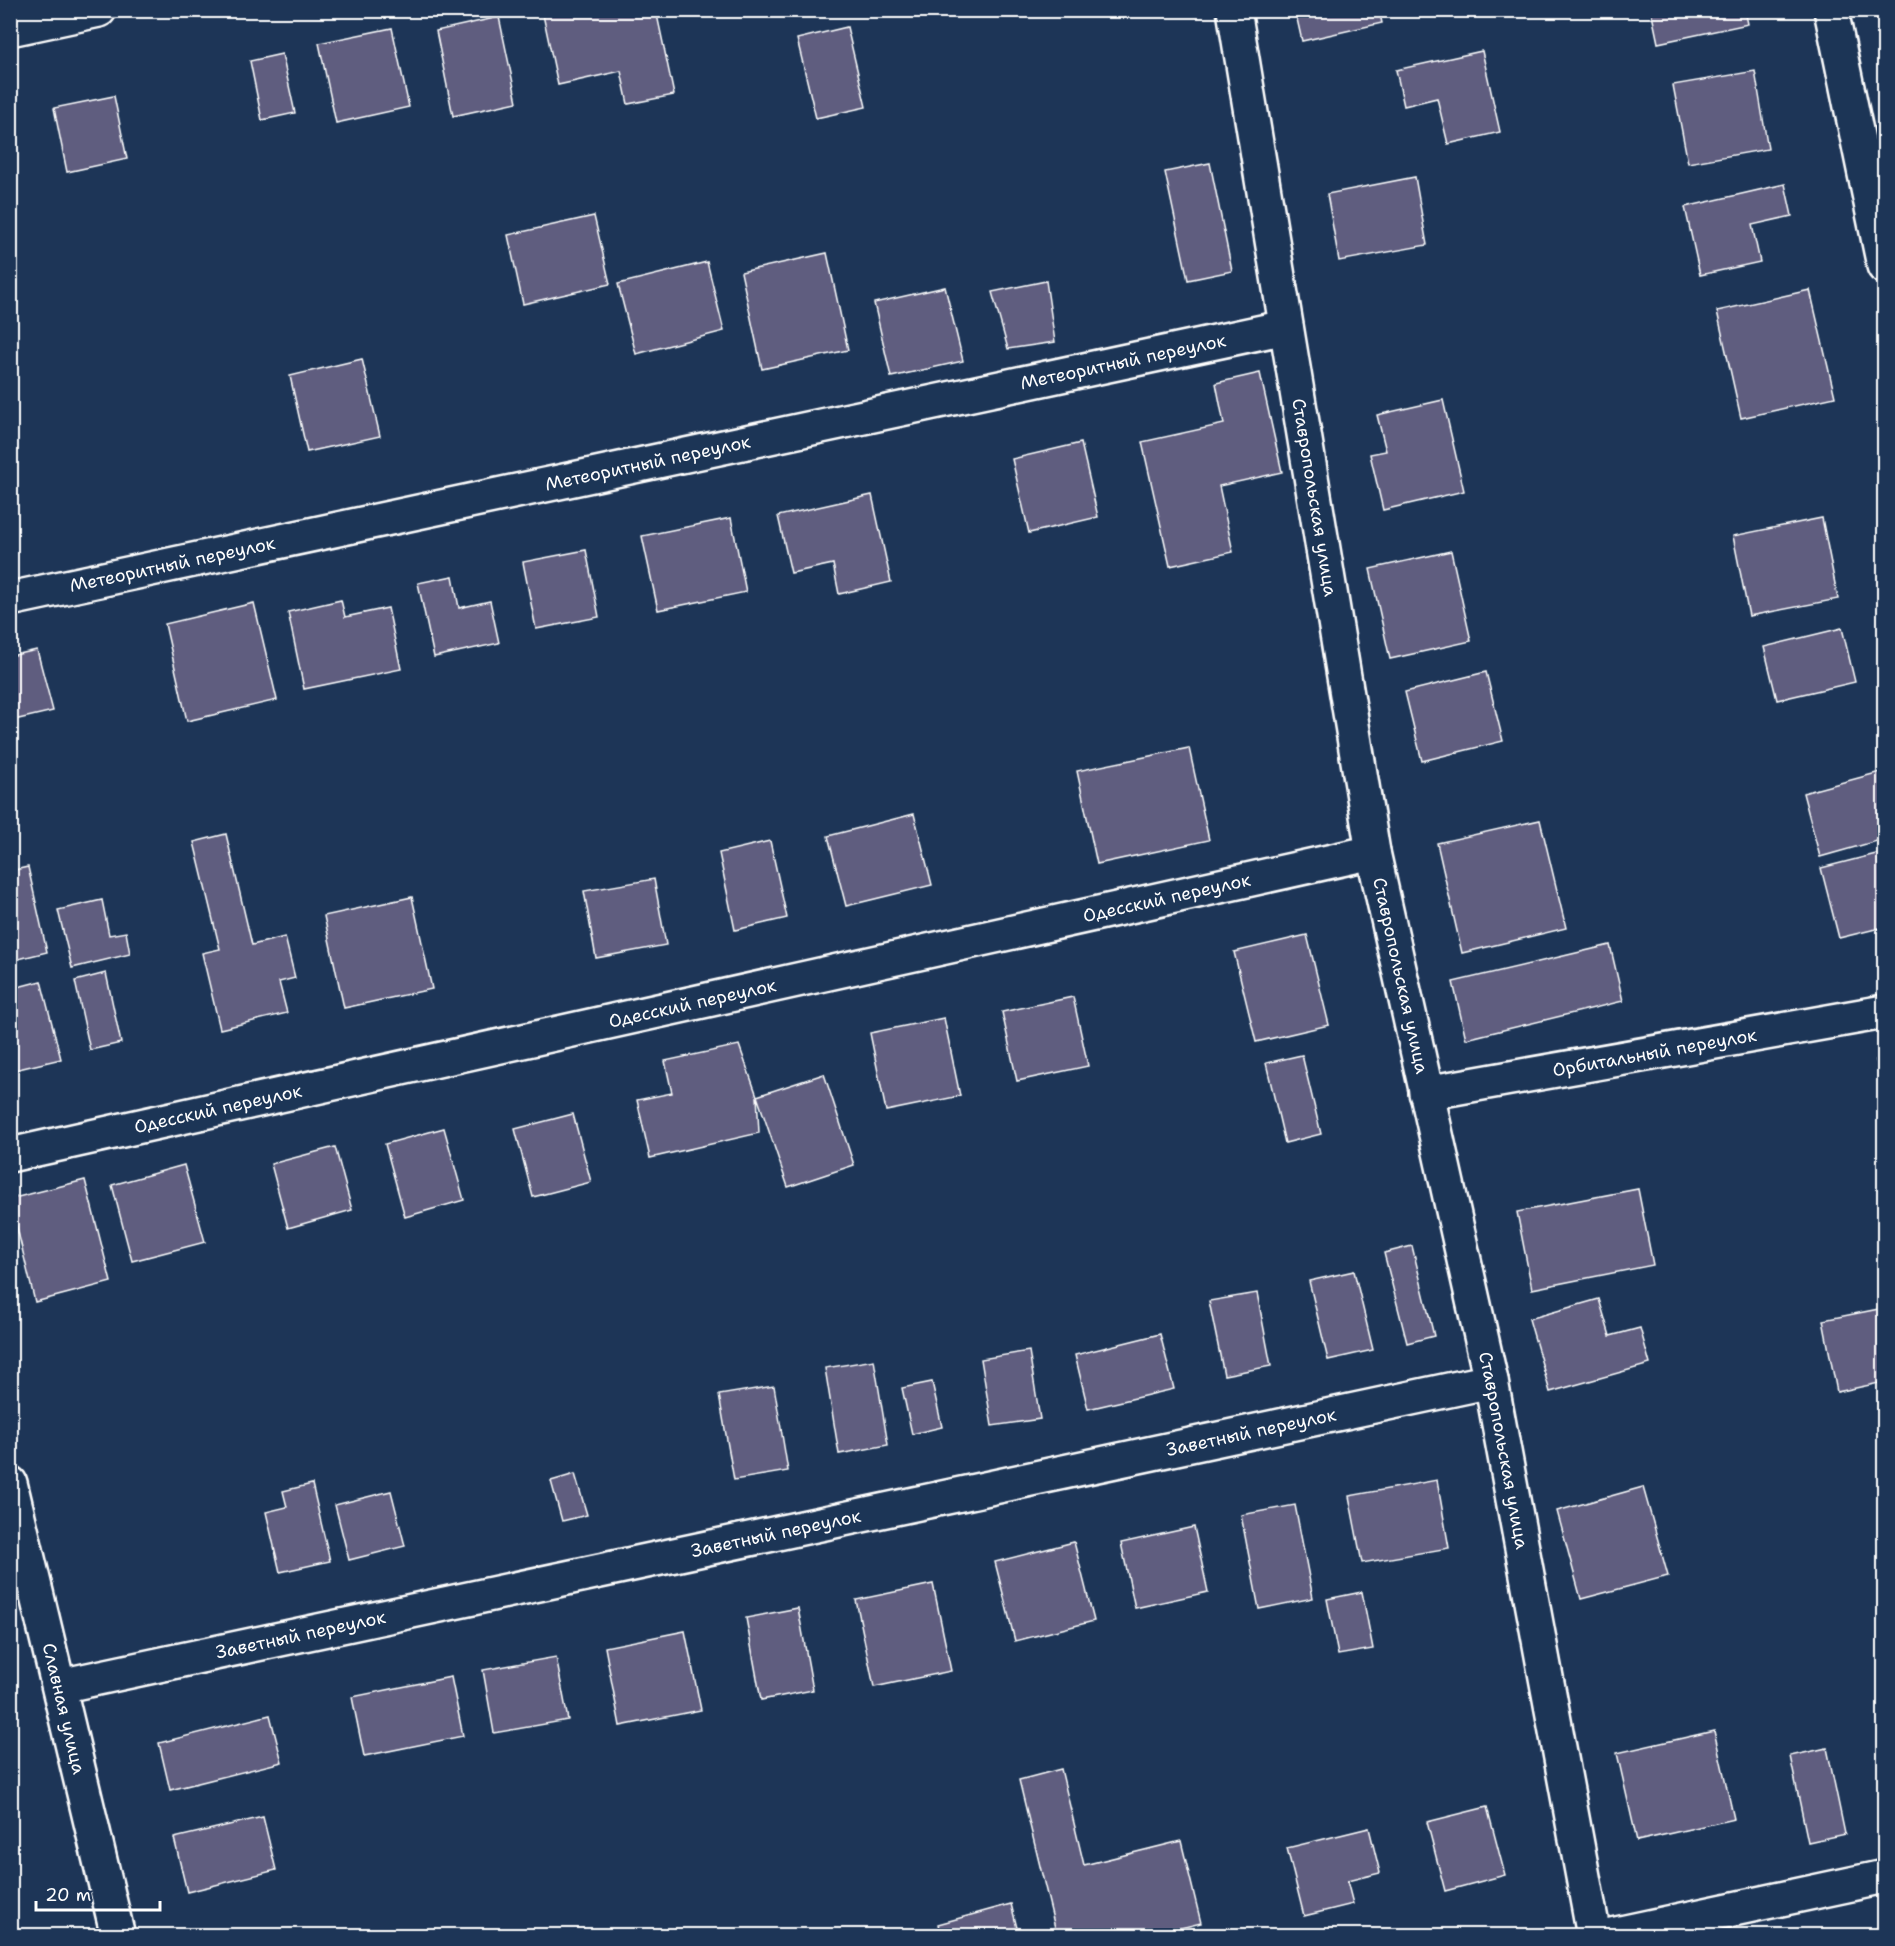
<svg xmlns="http://www.w3.org/2000/svg" width="1895" height="1946" viewBox="0 0 1895 1946" font-family="'Shantell Sans',sans-serif">
  <style>
    .building { fill: #5e5d7f; stroke: #fff; stroke-width: 1.5 }
    .lines { fill: none; stroke-linecap: round; stroke-linejoin: round }
    .minor-casing { stroke: #fff; stroke-width: 38 }
    .minor { stroke: #1d3557; stroke-width: 33 }
    .labels { text-anchor: middle; dominant-baseline: central; stroke-width: 5; stroke-linejoin: round; paint-order: stroke }
    .street-label { font-size: 18px; fill: #fff; stroke: #1d3557 }
  </style>
  <rect width="100%" height="100%" fill="#1d3557"/>
  <filter id="ink" filterUnits="userSpaceOnUse"><feTurbulence type="fractalNoise" baseFrequency=".0167" numOctaves="2"/><feDisplacementMap in="SourceGraphic" scale="12" xChannelSelector="R" yChannelSelector="G"/><feConvolveMatrix kernelMatrix="1 2 1 2 8 2 1 2 1" color-interpolation-filters="sRGB"/></filter>
  <g filter="url(#ink)">
    <path class="building" d="M542,10h114l18,85 -46,9 -7,-33 -63,14z
      M1295,10h84l3,13 -80,18z
      M1651,10h94l3,14 -90,19z
      M499,17l18,85 -64,14 -17,-85z
      M847,27l19,80 -50,11 -19,-79z
      M392,28l17,79 -73,16 -17,-80z
      M1482,51l18,81 -52,12 -11,-46 -33,8 -8,-36z
      M282,54l13,59 -33,7 -12,-59z
      M1755,71l13,78 -80,14 -15,-78z
      M114,96l13,63 -60,13 -13,-64z
      M1210,163l22,108 -44,9 -23,-108z
      M1415,177l12,68 -88,16 -12,-67z
      M1785,184l7,32 -40,9 8,37 -60,13 -15,-68z
      M594,216l16,68 -87,20 -15,-69z
      M827,253l21,97 -86,19 -21,-97z
      M707,262l17,69 -88,23 -18,-70z
      M1046,281l9,61 -47,7 -16,-57z
      M945,287l18,74 -72,16 -17,-74z
      M1810,290l25,107 -94,21 -24,-107z
      M362,359l18,77 -73,16 -17,-76z
      M1260,373l22,99 -63,14 14,66 -63,14 -28,-124 82,-18 -8,-41z
      M1443,400l21,91 -81,19 -13,-56 16,-3 -9,-36z
      M1081,443l17,74 -69,16 -17,-74z
      M872,495l19,87 -52,12 -6,-30 -42,9 -13,-57z
      M731,518l15,74 -88,18 -16,-74z
      M1822,518l16,81 -89,17 -16,-80z
      M586,550l13,67 -63,12 -13,-67z
      M1451,551l20,90 -81,18 -20,-90z
      M453,576l6,32 31,-7 9,42 -65,14 -16,-74z
      M341,600l4,17 43,-9 13,61 -97,20 -16,-77z
      M254,603l23,97 -90,21 -22,-97z
      M1842,628l13,54 -78,18 -13,-53z
      M37,650l16,61 -43,10v-65z
      M1486,672l17,69 -81,20 -17,-69z
      M1189,748l20,92 -112,24 -20,-93z
      M1884,771v68l-64,18 -17,-64z
      M914,814l18,71 -86,21 -18,-70z
      M1540,820l26,108 -104,25 -25,-110z
      M226,834l26,111 33,-8 10,41 -16,4 8,31 -67,16 -18,-76 18,-4 -26,-107z
      M770,841l17,77 -52,12 -16,-77z
      M1884,852v75l-45,11 -18,-70z
      M28,867l19,85 -37,9v-90z
      M654,879l12,66 -70,13 -12,-67z
      M412,897l20,92 -88,19 -20,-92z
      M102,900l7,35 17,-3 4,22 -58,14 -14,-58z
      M1307,935l22,90 -73,17 -22,-90z
      M1610,945l13,56 -157,38 -13,-57z
      M106,973l15,70 -31,7 -15,-69z
      M41,981l20,78 -51,12v-82z
      M1073,997l15,69 -71,15 -15,-69z
      M944,1018l16,78 -74,15 -16,-78z
      M739,1045l18,51 2,37 -109,25 -13,-58 35,-7 -7,-32z
      M1302,1055l19,79 -36,9 -19,-80z
      M1884,1058v39l-8,-37z
      M824,1074l30,91 -66,22 -31,-91z
      M573,1114l18,68 -58,15 -18,-68z
      M444,1128l20,72 -59,17 -20,-73z
      M335,1147l17,63 -64,18 -17,-64z
      M184,1165l21,77 -73,19 -20,-76z
      M85,1180l26,102 -76,20 -25,-103z
      M1638,1189l15,76 -121,24 -15,-77z
      M1412,1246l22,90 -27,7 -23,-90z
      M1354,1271l19,79 -45,10 -19,-79z
      M1257,1293l14,73 -47,9 -15,-74z
      M1599,1299l11,37 30,-8 10,36 -100,28 -21,-73z
      M1884,1308v74l-47,10 -14,-72z
      M1160,1334l14,55 -86,20 -13,-54z
      M1029,1351l11,68 -48,7 -11,-67z
      M874,1360l14,85 -49,9 -14,-86z
      M932,1382l10,45 -30,7 -10,-46z
      M774,1386l14,85 -54,9 -15,-85z
      M575,1474l12,41 -25,6 -11,-40z
      M1437,1480l12,68 -87,15 -13,-67z
      M312,1484l18,77 -50,11 -14,-60 21,-5 -4,-16z
      M1643,1487l25,89 -87,23 -24,-88z
      M391,1491l14,55 -56,14 -14,-55z
      M1295,1505l18,93 -54,11 -18,-94z
      M1194,1527l14,65 -73,16 -14,-65z
      M1074,1542l20,79 -79,20 -20,-79z
      M933,1584l18,87 -77,16 -18,-87z
      M1362,1592l11,57 -35,6 -11,-56z
      M798,1608l15,82 -52,10 -15,-82z
      M685,1631l16,79 -81,16 -15,-79z
      M556,1657l12,63 -74,13 -11,-63z
      M451,1677l12,59 -99,20 -12,-59z
      M270,1715l12,47 -112,28 -11,-47z
      M1714,1731l20,88 -97,22 -20,-88z
      M1827,1748l18,86 -37,8 -18,-86z
      M1061,1769l23,96 97,-24 20,82 -52,13h-92l-38,-156z
      M1487,1807l18,68 -60,16 -18,-69z
      M263,1817l13,53 -89,22 -13,-54z
      M1369,1828l11,45 -33,8 6,23 -49,12 -17,-68z
      M10,1900l9,36h-9z
      M1011,1904l8,32h-78l-3,-12z"/>
    <g class="lines">
      <defs>
        <g id="minor">
          <path id="s1" d="M1234,10l139,842 118,529 103,555"/>
          <path d="M1831,10l53,256"/>
          <path d="M10,29l89,-19"/>
          <path id="s2" d="M10,599l1276,-272"/>
          <path id="s3" d="M1426,1093l458,-81"/>
          <path id="s4" d="M10,1155l1363,-303"/>
          <path id="s5" d="M10,1483l108,453"/>
          <path id="s6" d="M60,1686l1431,-305"/>
          <path d="M1607,1936l277,-59"/>
        </g>
      </defs>
      <use href="#minor" class="minor-casing"/>
      <use href="#minor" class="minor"/>
    </g>
  </g>
  <g class="labels">
    <g class="street-label">
      <text stroke="none"><textPath href="#s2" startOffset="1138">Метеоритный переулок</textPath></text>
      <text stroke="none"><textPath href="#s2" startOffset="652">Метеоритный переулок</textPath></text>
      <text stroke="none"><textPath href="#s1" startOffset="494">Ставропольская улица</textPath></text>
      <text stroke="none"><textPath href="#s2" startOffset="166">Метеоритный переулок</textPath></text>
      <text stroke="none"><textPath href="#s4" startOffset="1185">Одесский переулок</textPath></text>
      <text stroke="none"><textPath href="#s1" startOffset="980">Ставропольская улица</textPath></text>
      <text stroke="none"><textPath href="#s4" startOffset="699">Одесский переулок</textPath></text>
      <text stroke="none"><textPath href="#s3" startOffset="232">Орбитальный переулок</textPath></text>
      <text stroke="none"><textPath href="#s4" startOffset="213">Одесский переулок</textPath></text>
      <text stroke="none"><textPath href="#s6" startOffset="1218">Заветный переулок</textPath></text>
      <text stroke="none"><textPath href="#s1" startOffset="1466">Ставропольская улица</textPath></text>
      <text stroke="none"><textPath href="#s6" startOffset="732">Заветный переулок</textPath></text>
      <text stroke="none"><textPath href="#s6" startOffset="246">Заветный переулок</textPath></text>
      <text stroke="none"><textPath href="#s5" startOffset="232">Славная улица</textPath></text>
    </g>
  </g>
  <rect width="1895" height="1946" fill="none" stroke="#1d3557" stroke-width="36"/>
  <rect x="18" y="18" width="1859" height="1910" fill="none" stroke="#fff" stroke-width="2" filter="url(#ink)"/>
  <path d="M36 1901v9h124v-9" fill="none" stroke="#ffffff" stroke-width="3"/>
  <text x="45" y="1901" font-size="18" fill="#ffffff" stroke="#1d3557" stroke-width="4.5" paint-order="stroke">20 m</text>
</svg>
